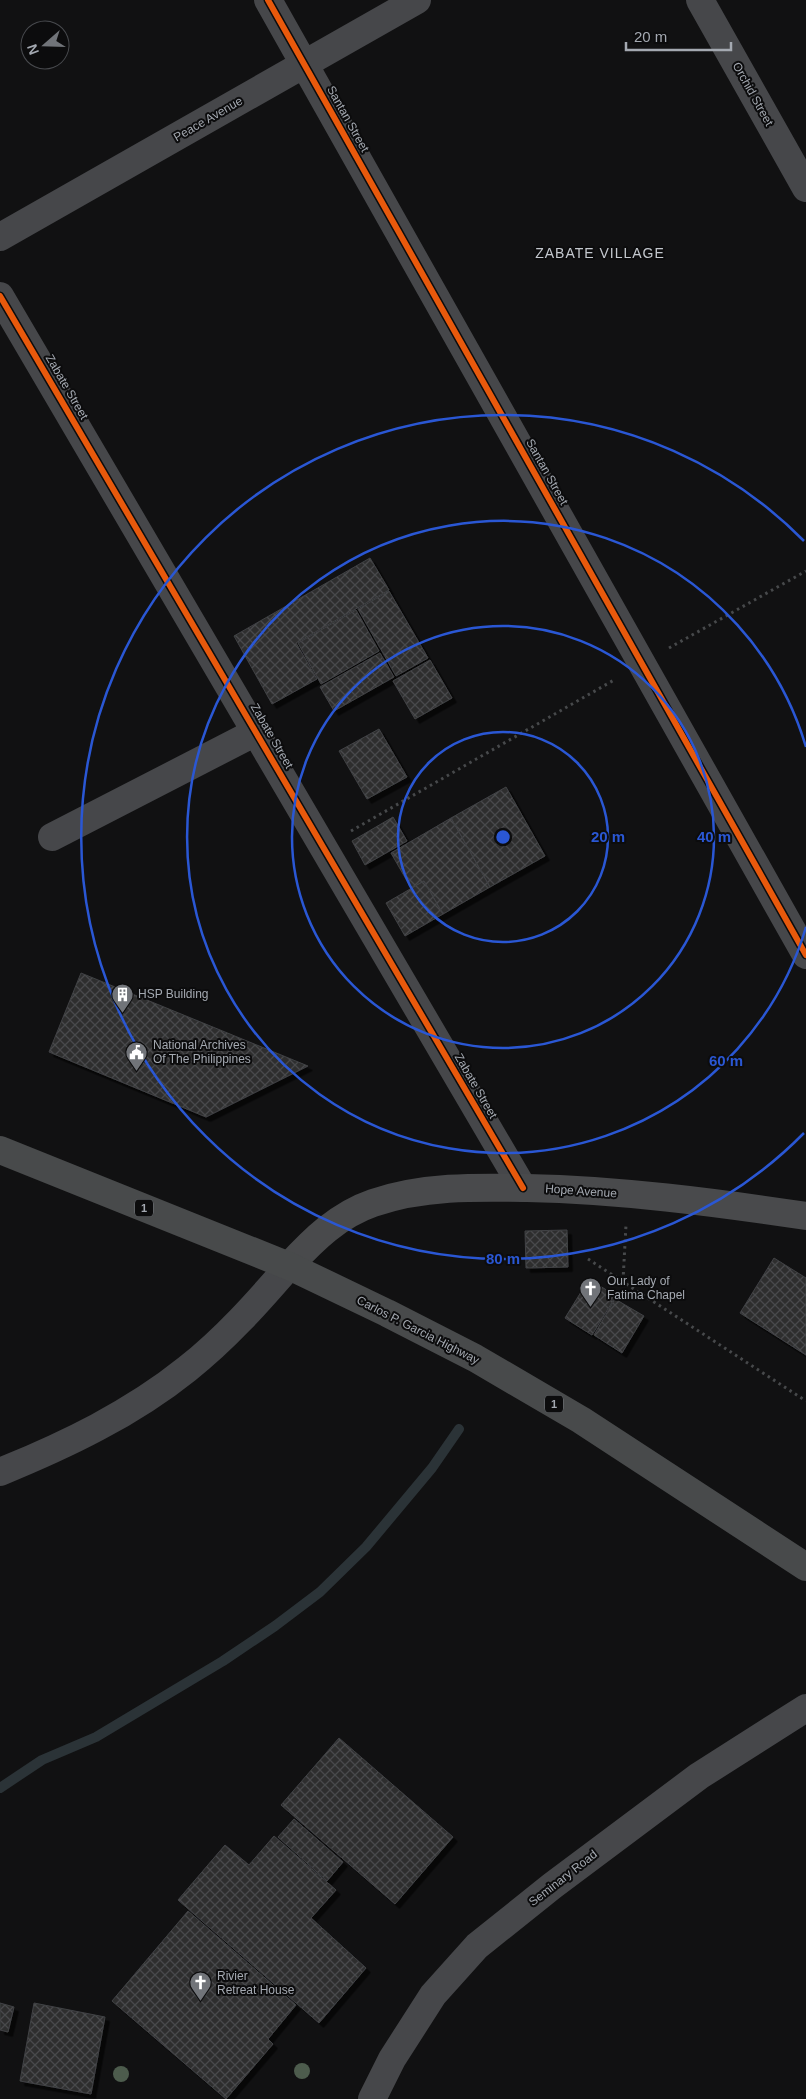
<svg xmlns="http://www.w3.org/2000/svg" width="806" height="2099" viewBox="0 0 806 2099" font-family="Arial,sans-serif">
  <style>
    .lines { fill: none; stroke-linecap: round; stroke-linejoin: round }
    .stream { stroke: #2b3337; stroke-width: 10 }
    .building { fill: url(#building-cross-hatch); stroke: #414245; filter: url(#shadow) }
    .path { stroke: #47494b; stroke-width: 3; stroke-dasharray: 2.5 4; stroke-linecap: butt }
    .minor { stroke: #46474a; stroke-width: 28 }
    .major { stroke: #494a4c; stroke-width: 28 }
    .highway { stroke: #484a4b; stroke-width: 28 }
    .cycleway-casing { stroke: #0c0c0d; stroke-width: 9 }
    .cycleway { stroke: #e8590c; stroke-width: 6 }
    .tree { fill: #4d5c4d }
    .ring { fill: none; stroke: #2a57d4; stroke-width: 2.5 }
    .labels { text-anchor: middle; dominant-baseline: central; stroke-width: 4; stroke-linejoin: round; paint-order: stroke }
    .shield { fill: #0c0c0d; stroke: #767a80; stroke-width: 1 }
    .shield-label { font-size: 11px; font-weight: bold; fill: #a4a9b1 }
    .street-label { font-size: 12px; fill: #a4a9b1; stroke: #0c0c0d }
    .poi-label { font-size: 12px; fill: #a4a9b1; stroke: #0c0c0d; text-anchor: start }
    .neighbourhood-label { font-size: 14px; letter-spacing: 1px; fill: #c4c8ce; stroke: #0c0c0d }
    .centre { fill: #2a57d4; stroke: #0c0c0d; stroke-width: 2.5 }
    .ring-label { font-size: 15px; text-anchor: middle; font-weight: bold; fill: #2a57d4; stroke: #0c0c0d; stroke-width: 4; stroke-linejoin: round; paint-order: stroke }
  </style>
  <defs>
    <pattern id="building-cross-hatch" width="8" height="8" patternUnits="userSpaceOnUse" patternTransform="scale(1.25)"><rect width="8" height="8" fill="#2d2e2f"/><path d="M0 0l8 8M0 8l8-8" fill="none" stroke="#48494b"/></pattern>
    <filter id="shadow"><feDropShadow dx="4.5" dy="4.5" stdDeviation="0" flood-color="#0009"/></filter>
  </defs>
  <rect width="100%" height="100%" fill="#111112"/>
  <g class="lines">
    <path class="stream" d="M0,1788l42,-28 54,-23 127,-76 52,-35 45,-34 46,-45 66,-79 27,-39"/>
  </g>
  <path class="building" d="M370,558l19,32 -93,53 21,36 -45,25 -38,-68z
    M389,591l39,67 -32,18 -38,-67z
    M356,610l23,41 -58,33 -23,-41z
    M380,653l14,24 -60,34 -14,-24z
    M430,660l22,38 -37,21 -22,-38z
    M379,729l28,48 -40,22 -28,-48z
    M506,787l39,69 -55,31 -39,-69z
    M393,817l14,24 -42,24 -13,-24z
    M451,818l39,69 -47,27 -19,-33 -13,7 -20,-35z
    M424,881l19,33 -38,22 -19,-33z
    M81,973l227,93 -102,51 -157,-65z
    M567,1230l1,37 -42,1 -1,-37z
    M774,1258l32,20v77l-66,-42z
    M589,1279l27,17 -24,39 -27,-17z
    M615,1299l29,17 -22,37 -28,-18z
    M339,1738l114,99 -58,67 -114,-99z
    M294,1819l49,43 -16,19 -49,-44z
    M274,1836l62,54 -25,28 55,50 -47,55 -141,-123 47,-55 24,20z
    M188,1911l108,94 -28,34 5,5 -47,55 -114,-98z
    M0,2003l14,4 -6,25 -8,-2z
    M34,2003l71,14 -14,77 -71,-13z"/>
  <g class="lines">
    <path class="path" d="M669,648l137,-77
      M351,831l263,-151
      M588,1259l218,142
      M623,1281l3,-56"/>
    <path class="minor" d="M268,0l538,955
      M700,0l106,188
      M0,237l417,-237
      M0,296l523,892
      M52,837l204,-105
      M0,1472c66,-27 131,-58 187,-103 38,-30 70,-66 102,-103
      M372,2099l20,-40 41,-64 44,-49 75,-60 147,-110 107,-68"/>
    <path class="major" d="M289,1266c24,-26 49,-51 84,-63 49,-17 102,-16 154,-15 93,2 186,14 279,28"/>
    <path class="highway" d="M0,1150l289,116 98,47 88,45 106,62 225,147"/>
    <defs>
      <path id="cycleway" d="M268,0l538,955
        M0,296l523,892"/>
    </defs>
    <use href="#cycleway" class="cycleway-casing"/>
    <use href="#cycleway" class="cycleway"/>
  </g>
  <g class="tree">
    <circle cx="302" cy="2071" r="8"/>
    <circle cx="121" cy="2074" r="8"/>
  </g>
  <g class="ring">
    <circle cx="503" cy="837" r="105"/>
    <circle cx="503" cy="837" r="211"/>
    <path d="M806 927A316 316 0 1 1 806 747"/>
    <path d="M804 1133A422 422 0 1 1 804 541"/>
  </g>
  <defs>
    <symbol id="building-pin" viewBox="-11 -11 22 30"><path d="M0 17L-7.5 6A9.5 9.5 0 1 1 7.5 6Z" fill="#717479" stroke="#0c0c0d"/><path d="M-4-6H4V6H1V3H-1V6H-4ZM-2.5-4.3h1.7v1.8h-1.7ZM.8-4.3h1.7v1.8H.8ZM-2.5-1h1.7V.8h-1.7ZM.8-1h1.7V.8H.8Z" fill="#fff"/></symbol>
    <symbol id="civic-pin" viewBox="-11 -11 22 30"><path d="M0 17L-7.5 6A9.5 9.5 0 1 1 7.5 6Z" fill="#717479" stroke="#0c0c0d"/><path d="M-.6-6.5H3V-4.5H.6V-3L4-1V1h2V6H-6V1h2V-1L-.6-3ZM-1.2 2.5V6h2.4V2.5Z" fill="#fff"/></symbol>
    <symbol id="church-pin" viewBox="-11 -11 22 30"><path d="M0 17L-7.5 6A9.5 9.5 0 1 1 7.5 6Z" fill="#717479" stroke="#0c0c0d"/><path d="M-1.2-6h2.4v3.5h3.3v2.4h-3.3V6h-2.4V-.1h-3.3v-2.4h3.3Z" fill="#fff"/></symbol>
  </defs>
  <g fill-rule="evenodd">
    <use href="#building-pin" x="110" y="982" width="25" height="34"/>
    <use href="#civic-pin" x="124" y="1040" width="25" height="34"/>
    <use href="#church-pin" x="578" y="1276" width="25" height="34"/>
    <use href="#church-pin" x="188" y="1970" width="25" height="34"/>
  </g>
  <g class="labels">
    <g class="shield">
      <rect x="135" y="1199.5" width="18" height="17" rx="4"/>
      <rect x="545" y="1395.5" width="18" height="17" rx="4"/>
    </g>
    <g class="shield-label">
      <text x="144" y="1208">1</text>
      <text x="554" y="1404">1</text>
    </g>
    <g class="street-label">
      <text transform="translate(753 94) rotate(61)">Orchid Street</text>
      <text transform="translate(208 119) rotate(-30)">Peace Avenue</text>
      <text transform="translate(348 119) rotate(61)">Santan Street</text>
      <text transform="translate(67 387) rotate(60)">Zabate Street</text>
      <text transform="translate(547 472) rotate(61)">Santan Street</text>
      <text transform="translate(272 736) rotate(60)">Zabate Street</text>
      <text transform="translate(476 1086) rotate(60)">Zabate Street</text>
      <text transform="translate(581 1191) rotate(4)">Hope Avenue</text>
      <text transform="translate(418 1330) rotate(27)">Carlos P. Garcia Highway</text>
      <text transform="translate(563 1878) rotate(-38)">Seminary Road</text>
    </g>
    <g class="poi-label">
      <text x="138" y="994">HSP Building</text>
      <text x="153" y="1045">National Archives<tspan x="153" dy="14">Of The Philippines</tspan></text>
      <text x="607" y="1281">Our Lady of<tspan x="607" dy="14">Fatima Chapel</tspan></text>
      <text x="217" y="1976">Rivier<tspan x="217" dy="14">Retreat House</tspan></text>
    </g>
    <g class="neighbourhood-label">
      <text x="600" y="253">ZABATE VILLAGE</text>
    </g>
  </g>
  <circle cx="503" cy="837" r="8" class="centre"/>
  <g class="ring-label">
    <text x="608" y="842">20 m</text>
    <text x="714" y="842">40 m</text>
    <text x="726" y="1066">60 m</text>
    <text x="503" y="1264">80 m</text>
  </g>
  <g transform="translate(45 45) rotate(250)"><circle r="24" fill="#0c0c0d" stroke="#494b4f"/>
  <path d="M0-4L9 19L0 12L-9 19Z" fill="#717479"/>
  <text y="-8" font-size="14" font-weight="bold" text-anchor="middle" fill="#a4a9b1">N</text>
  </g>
  <path d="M626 42v8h105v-8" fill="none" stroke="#a4a9b1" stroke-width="2.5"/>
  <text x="634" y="42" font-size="15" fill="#a4a9b1" stroke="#0c0c0d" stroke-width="4" paint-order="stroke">20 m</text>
</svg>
